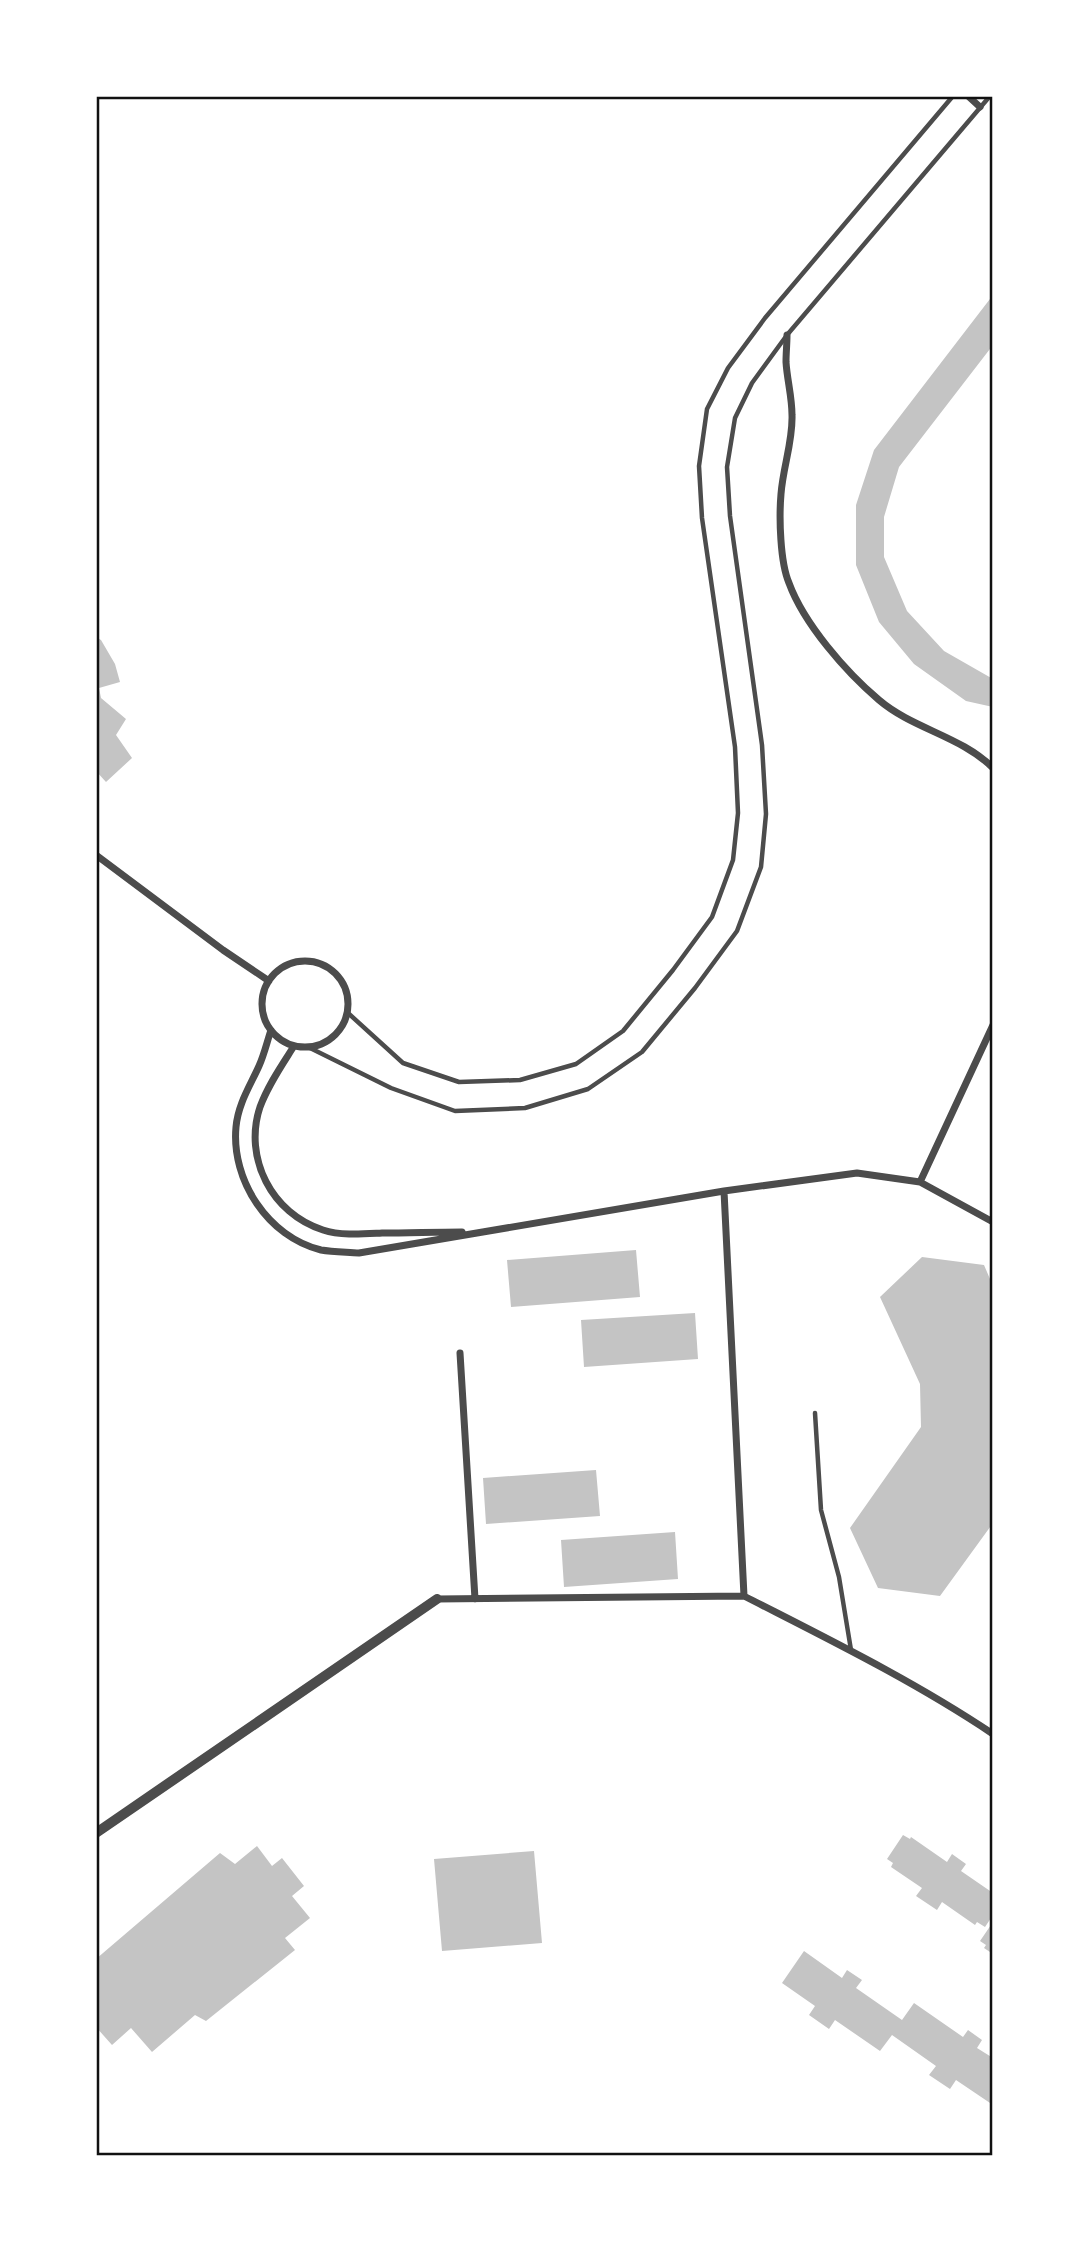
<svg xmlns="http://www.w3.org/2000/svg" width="1089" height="2252" viewBox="0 0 1089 2252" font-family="'Golos Text',sans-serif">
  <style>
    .building { fill: #c4c4c4 }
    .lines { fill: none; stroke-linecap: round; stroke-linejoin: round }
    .service { stroke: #4c4c4c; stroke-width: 4.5 }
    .minor { stroke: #4c4c4c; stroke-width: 7 }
    .tertiary { stroke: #4c4c4c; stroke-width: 10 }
    .neatline { fill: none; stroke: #111; stroke-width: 2.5 }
  </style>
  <rect width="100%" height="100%" fill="#fff"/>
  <path class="building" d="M993,295v50l-94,122 -15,50v40l23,54 37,40 49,28v28l-27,-6 -52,-37 -35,-42 -23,-57v-60l18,-55z
    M96,637l5,3 14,24 5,18 -21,6 2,10 25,21 -10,16 16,23 -26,24 -10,-11z
    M636,1250l4,47 -129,10 -4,-47z
    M922,1257l62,8 9,21v237l-53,73 -62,-8 -28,-60 71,-101 -1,-43 -40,-87z
    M695,1313l3,46 -114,8 -3,-47z
    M596,1470l4,46 -114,8 -3,-46z
    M675,1532l3,47 -114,8 -3,-47z
    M903,1835l7,4 1,-2 36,25 5,-8 14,10 -5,7 32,22v22l-8,12 -8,-5 -2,3 -33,-23 -5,8 -21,-14 6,-8 -31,-21 2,-4 -6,-4z
    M257,1846l15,20 10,-8 22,28 -12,10 18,22 -25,20 10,12 -89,71 -11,-6 -43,37 -21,-24 -19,17 -16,-18v-68l124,-106 15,11z
    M534,1851l8,92 -100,8 -8,-92z
    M993,1922v32l-9,-6 2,-3 -6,-4z
    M804,1951l38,27 5,-8 15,10 -6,8 46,32 12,-17 49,34 5,-7 14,10 -5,8 16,10v47l-37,-25 -6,9 -21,-14 7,-9 -44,-31 -12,16 -45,-31 -6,9 -20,-14 6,-9 -33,-23z"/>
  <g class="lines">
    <path class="service" d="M348,1013l55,50 56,19 61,-2 56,-16 47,-33 50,-61 39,-53 21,-57 5,-47 -3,-66 -33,-229 -3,-52 8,-57 21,-41 37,-50 188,-222
      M308,1047l83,41 64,23 70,-3 63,-19 54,-37 53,-64 42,-57 24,-64 5,-53 -4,-69 -32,-229 -3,-49 8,-49 17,-35 35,-48 203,-239
      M815,1413l6,97 18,67 12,73"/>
    <path class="minor" d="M968,96l12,11
      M787,335c0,9 -1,18 -1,27 1,17 6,35 6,53 1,26 -9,52 -11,79 -2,23 -1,68 8,89 15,41 57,89 90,117 34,29 82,36 114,68
      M96,855l127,95 46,31
      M262 1004a43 43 0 1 1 86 0a43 43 0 1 1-86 0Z
      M271,1030c-4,12 -7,25 -12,36 -9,20 -21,38 -23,61 -5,53 32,110 85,123 12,2 26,2 38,3l365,-62 133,-18 63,9 73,40
      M294,1046c-12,19 -26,39 -34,61 -17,51 12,107 63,123 18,6 40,4 59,3 27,0 53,-1 80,-1
      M920,1182l73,-157
      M724,1191l20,405c84,43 170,85 249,138
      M460,1353l15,246
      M437,1599l307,-3"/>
    <path class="tertiary" d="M96,1833l341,-234"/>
  </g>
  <rect width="1089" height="2252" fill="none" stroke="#ffffff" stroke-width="196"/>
  <rect x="98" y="98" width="893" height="2056" class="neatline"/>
</svg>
